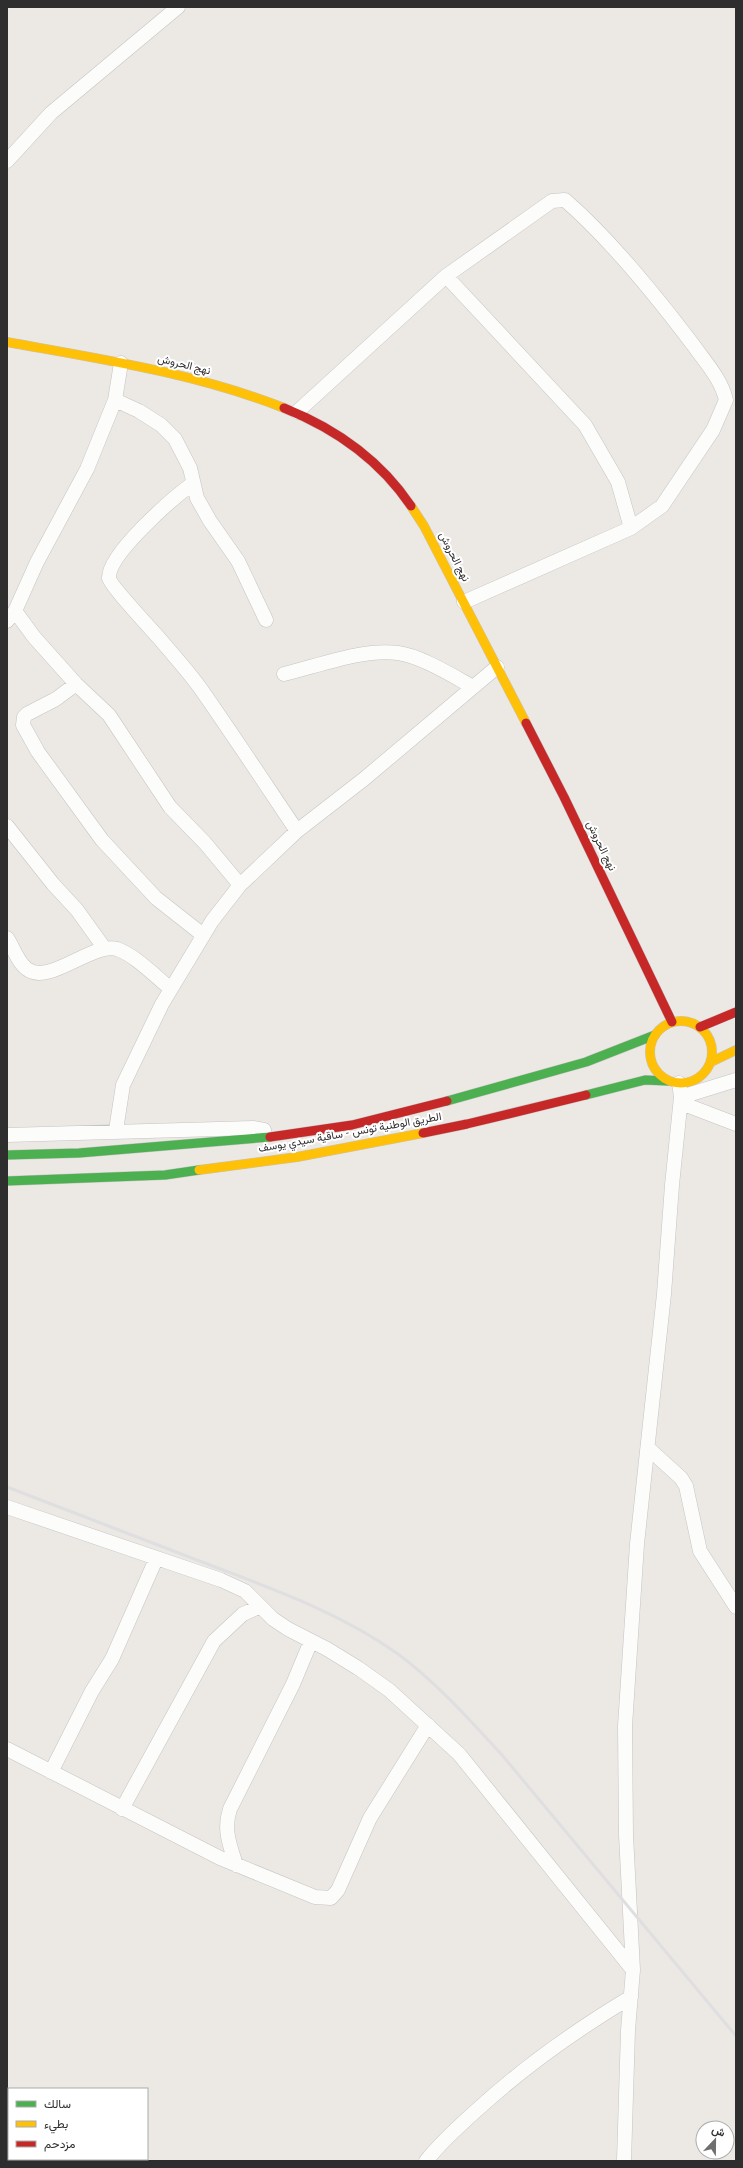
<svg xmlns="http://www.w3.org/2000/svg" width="743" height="2168" viewBox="0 0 743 2168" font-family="Overpass,Vazirmatn,sans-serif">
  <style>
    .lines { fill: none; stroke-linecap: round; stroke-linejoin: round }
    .street-casing { stroke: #c5c4c5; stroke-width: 15 }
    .fast-casing { stroke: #c5c4c5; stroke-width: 10 }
    .slow-casing { stroke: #c5c4c5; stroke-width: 10 }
    .jam-casing { stroke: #c5c4c5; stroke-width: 10 }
    .street { stroke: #fcfcfb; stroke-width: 14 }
    .fast { stroke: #4caf50; stroke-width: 9 }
    .slow { stroke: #ffc107; stroke-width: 9 }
    .jam { stroke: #c62828; stroke-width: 9 }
    .rail { stroke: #dfdfe1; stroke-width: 3 }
    .labels { text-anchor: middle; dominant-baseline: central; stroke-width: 4; stroke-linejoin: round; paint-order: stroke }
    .street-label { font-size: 11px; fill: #2e2e2e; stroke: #fff }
  </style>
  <rect width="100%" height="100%" fill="#ece8e4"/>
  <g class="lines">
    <defs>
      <path id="street" d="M7,161l44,-48 127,-106
        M446,276l139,149 33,57 13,46
        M115,400l24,11 22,14 14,14 15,29 7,30 13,23 28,40 28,59
        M297,412l149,-136 106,-75 13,-1c46,40 92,97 129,146 12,17 27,33 32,54l-13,30 -51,76 -31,22 -167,74
        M192,484c-19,14 -84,70 -83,94 1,7 42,51 50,60 15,18 31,35 44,54 32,46 63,93 94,139
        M15,611l19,26 42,47 33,31 61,92 35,36 35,42
        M7,621l8,-10 22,-49 50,-93 28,-69 6,-37
        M284,674c34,-8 80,-26 114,-21 23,3 55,23 75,34
        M76,684l-20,15 -29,15 -3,3 -1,8 15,27 64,88 54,58 47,37
        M7,826l46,58 24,26 28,39
        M7,938c6,9 11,25 20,31 22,17 65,-27 90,-20 18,6 39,28 54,40
        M681,1097l55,-17
        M681,1103l55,21
        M116,1130l7,-45 39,-81 50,-83 28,-36 57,-54 67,-52 133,-112
        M7,1135l246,-7 11,2
        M648,1448l33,30 5,8 14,65 36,56
        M7,1507l214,73 24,11 28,28 15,10 39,20 31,19 31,22 70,64 174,216
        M7,1749l213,109 95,39 16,1 7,-8 32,-72 58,-93
        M51,1772l41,-81 20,-32 44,-100
        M122,1809l92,-168 29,-27 16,-7
        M236,1865c-6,-20 -13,-35 -6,-56l63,-125 18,-43
        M426,2161c15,-19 34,-36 52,-52 47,-43 98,-79 153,-112
        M624,2161l4,-131 5,-60 -7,-135 -1,-109 12,-182 27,-250 8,-109 9,-88 -2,-14"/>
      <path id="fast" d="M586,1095l59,-15 23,1
        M447,1101l139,-39 69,-27
        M7,1155l72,-2 191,-16
        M7,1181l158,-6 34,-5"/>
      <path id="slow" d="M7,342c94,17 188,31 277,66
        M411,506l13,20 102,197
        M650 1052a31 31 0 1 1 62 0a31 31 0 1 1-62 0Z
        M711,1062l25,-12
        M199,1170l98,-13 126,-24"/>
      <path id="jam" d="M284,408c50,20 96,52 127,98
        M526,723l38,74 108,225
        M700,1027l36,-15
        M423,1133l44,-9 119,-29
        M270,1137l82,-12 95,-24"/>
    </defs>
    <use href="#street" class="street-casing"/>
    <use href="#fast" class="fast-casing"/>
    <use href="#slow" class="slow-casing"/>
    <use href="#jam" class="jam-casing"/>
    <use href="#street" class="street"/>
    <use href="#fast" class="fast"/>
    <use href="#slow" class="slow"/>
    <use href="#jam" class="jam"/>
    <path class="rail" d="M7,1487c68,26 135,52 203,78 65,25 131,48 188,89 39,29 71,65 104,101l234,281"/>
  </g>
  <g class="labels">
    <g class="street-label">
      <text transform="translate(184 365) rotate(14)">نهج الحروش</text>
      <text transform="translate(454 557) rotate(63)">نهج الحروش</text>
      <text transform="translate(601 846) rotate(64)">نهج الحروش</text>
      <text transform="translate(350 1133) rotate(-10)">الطريق الوطنية تونس - ساقية سيدي يوسف</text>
    </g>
  </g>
  <rect width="743" height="2168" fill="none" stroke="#2e2e2e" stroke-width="16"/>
  <rect x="8" y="2088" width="140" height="72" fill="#ffffff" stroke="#ababab"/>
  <rect x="16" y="2101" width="20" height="6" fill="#4caf50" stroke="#ababab"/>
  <text x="44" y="2108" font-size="12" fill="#2e2e2e">سالك</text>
  <rect x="16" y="2121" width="20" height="6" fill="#ffc107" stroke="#ababab"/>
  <text x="44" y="2128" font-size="12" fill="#2e2e2e">بطيء</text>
  <rect x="16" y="2141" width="20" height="6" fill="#c62828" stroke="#ababab"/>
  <text x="44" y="2148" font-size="12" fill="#2e2e2e">مزدحم</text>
  <g transform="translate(715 2140) rotate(22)"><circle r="19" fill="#ffffff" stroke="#ababab"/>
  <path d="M0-3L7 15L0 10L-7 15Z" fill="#706f6e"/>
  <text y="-6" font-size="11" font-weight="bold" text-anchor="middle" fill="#2e2e2e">ش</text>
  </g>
</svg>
